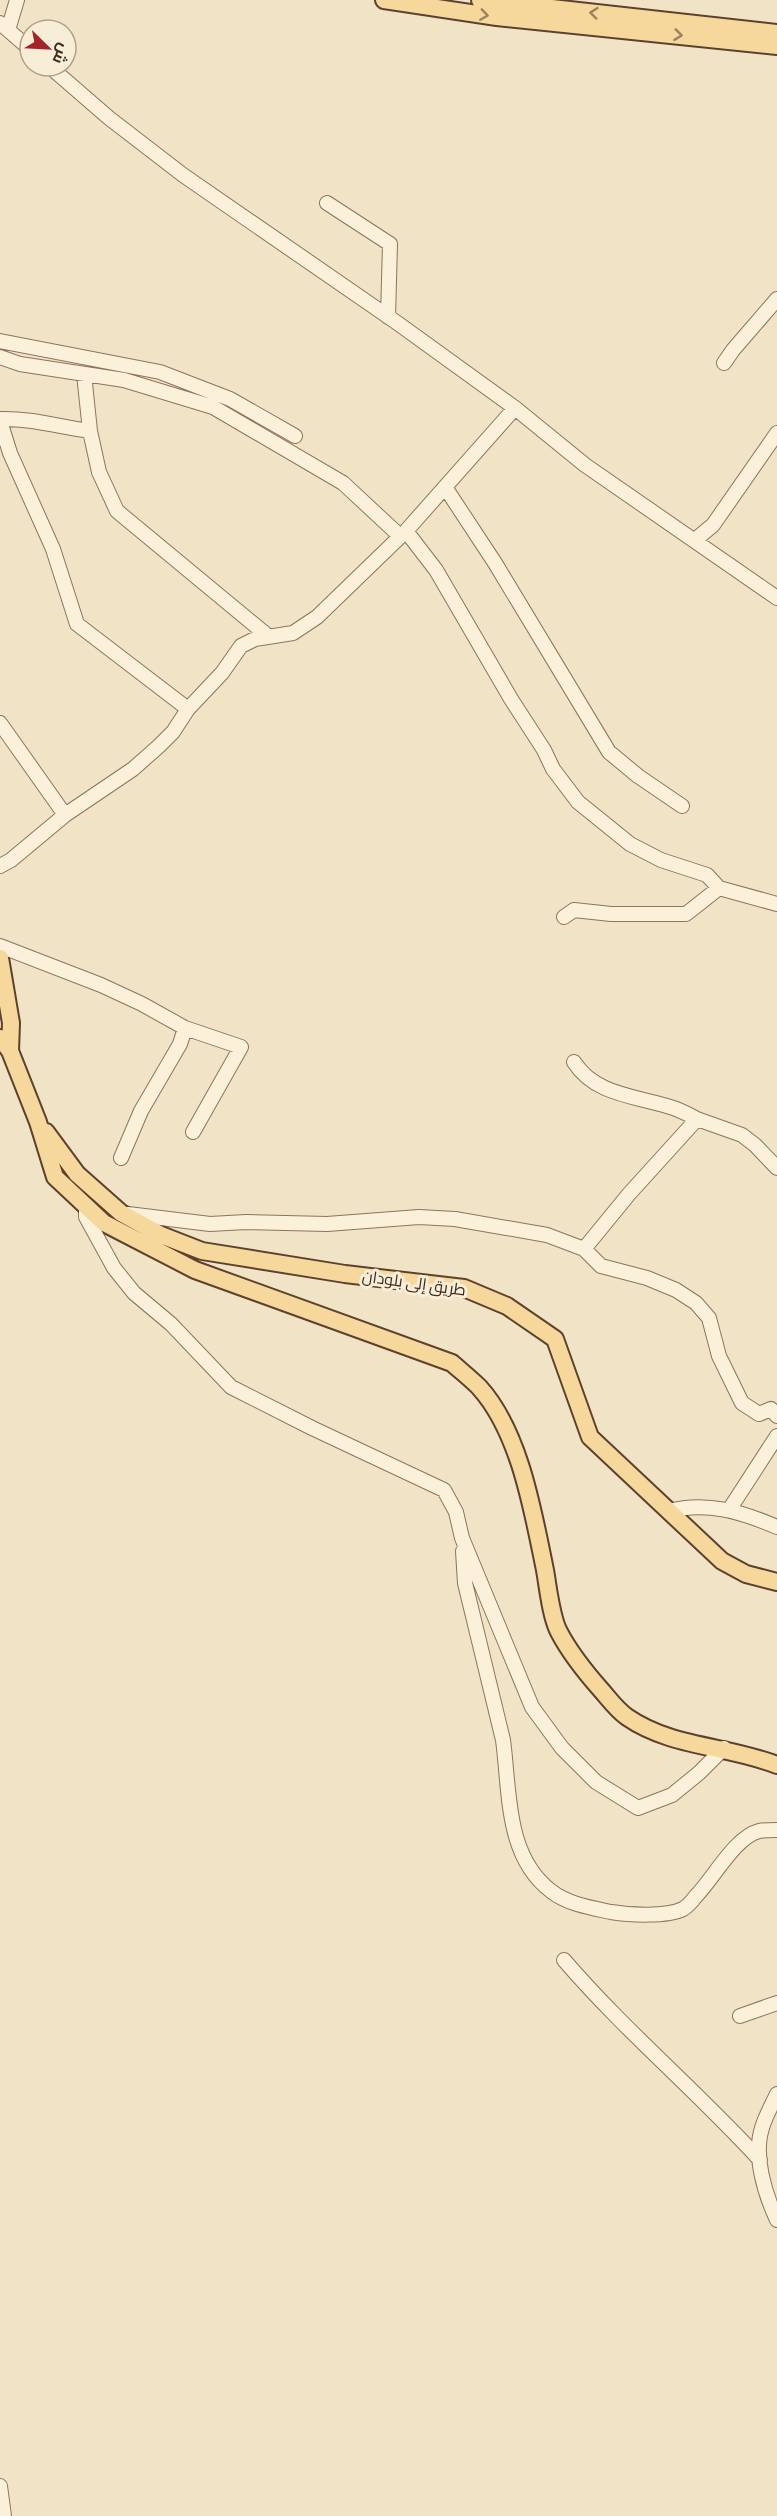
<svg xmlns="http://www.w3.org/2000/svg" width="777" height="2516" viewBox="0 0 777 2516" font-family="Bitter,Cairo,serif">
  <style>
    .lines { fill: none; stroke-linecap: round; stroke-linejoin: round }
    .minor-casing { stroke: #8e745a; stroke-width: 16 }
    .major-casing { stroke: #5c422e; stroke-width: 20 }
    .minor { stroke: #fbf0da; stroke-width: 14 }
    .major { stroke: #f6d89c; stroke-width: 16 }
    .oneway { stroke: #9a825e }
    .labels { text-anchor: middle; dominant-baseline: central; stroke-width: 6; stroke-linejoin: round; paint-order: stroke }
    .street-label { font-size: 16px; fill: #3d2d1f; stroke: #f8edd6 }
  </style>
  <rect width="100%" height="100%" fill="#f1e3c6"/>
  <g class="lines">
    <defs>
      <path id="minor" d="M0,23l30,26
        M8,30l9,-30
        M49,66l60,52 74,57 213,147 119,86 70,57 192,133
        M327,203l63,41 -2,73
        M0,341l160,31 70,27 65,37
        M0,357l20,7 104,16 89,27 130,76 57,53
        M724,363l9,-13 44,-51
        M84,374l6,57
        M0,419c30,-1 60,8 90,12l9,41 18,39 151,125
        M0,421l10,32 43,96 24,75 111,85
        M445,487l50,76 114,189 29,24 44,30
        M406,531l30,39 75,129 33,51 9,19 25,33 52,42 31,16 46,15 12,13
        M695,540l18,-15 64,-92
        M0,723l65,92
        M0,866l11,-6 54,-45 68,-46 26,-23 14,-14 15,-23 34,-36 19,-27 14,-7 38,-6 24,-16 89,-86 109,-123
        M564,917l10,-7 37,4h75l33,-26 58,16
        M0,946l101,39 41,19 43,24 56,19 -48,85
        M574,1062c20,32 60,34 93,44 11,3 21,8 30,13
        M121,1158l20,-47 39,-67 5,-16
        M86,1206v11l28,51 20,25 37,31 60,63 81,41 132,62 12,22 6,26 70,169 30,41 34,34 42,26 34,-13 27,-22 25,-25
        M128,1214l82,10 36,-2 81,2 92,-7 36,2 92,16 37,14 17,17 46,12 29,12 20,13 13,15 10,38 23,47 17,11 12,-5 6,7
        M584,1249l45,-55 68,-75 45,16 13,10 22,23
        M729,1510l48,-74
        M669,1511c38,-10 73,1 108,16
        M463,1551l2,32 38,157c7,51 2,116 48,151 16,13 41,17 60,21 18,3 56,5 72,-3 5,-3 10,-9 13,-13 17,-17 39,-59 63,-65 5,-1 12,-1 18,-1
        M564,1960c61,71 133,131 196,200
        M740,2016l37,-13
        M777,2094c-5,11 -12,23 -15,34 -9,28 3,66 15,92
        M0,2486l4,30"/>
      <path id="major" d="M384,0l113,17 280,29
        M480,0l297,33
        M0,958l11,65 -1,28
        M0,1038l10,13 28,71 17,55 49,46 91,47 257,93c9,8 19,16 27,24 41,45 54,125 66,183 3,17 6,47 14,62 11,21 27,41 43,59 7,8 15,19 25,26 45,31 99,28 150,48
        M46,1132l31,42 44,39 40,22 41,16 143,23 119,14 43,18 48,33 35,98 132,124 24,13 31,8"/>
    </defs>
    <use href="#minor" class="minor-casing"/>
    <use href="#major" class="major-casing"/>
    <use href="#minor" class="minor"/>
    <use href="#major" class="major"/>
  </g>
  <defs><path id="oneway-chevron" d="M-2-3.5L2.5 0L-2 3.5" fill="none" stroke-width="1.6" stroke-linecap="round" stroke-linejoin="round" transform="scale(1.5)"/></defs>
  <g class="oneway">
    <use href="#oneway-chevron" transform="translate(594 13) rotate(-174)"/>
    <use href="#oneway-chevron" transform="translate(484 15) rotate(8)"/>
    <use href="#oneway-chevron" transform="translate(678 35) rotate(7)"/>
  </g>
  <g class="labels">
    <g class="street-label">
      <text transform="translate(414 1283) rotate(8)">طريق إلى بلودان</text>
    </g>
  </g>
  <g transform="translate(48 48) rotate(114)"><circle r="28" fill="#f8edd6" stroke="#ada08d" stroke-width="1.5"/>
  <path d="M0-4.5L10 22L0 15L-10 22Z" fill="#a22529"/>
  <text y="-9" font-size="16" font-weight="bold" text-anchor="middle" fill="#3d2d1f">ش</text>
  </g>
</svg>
